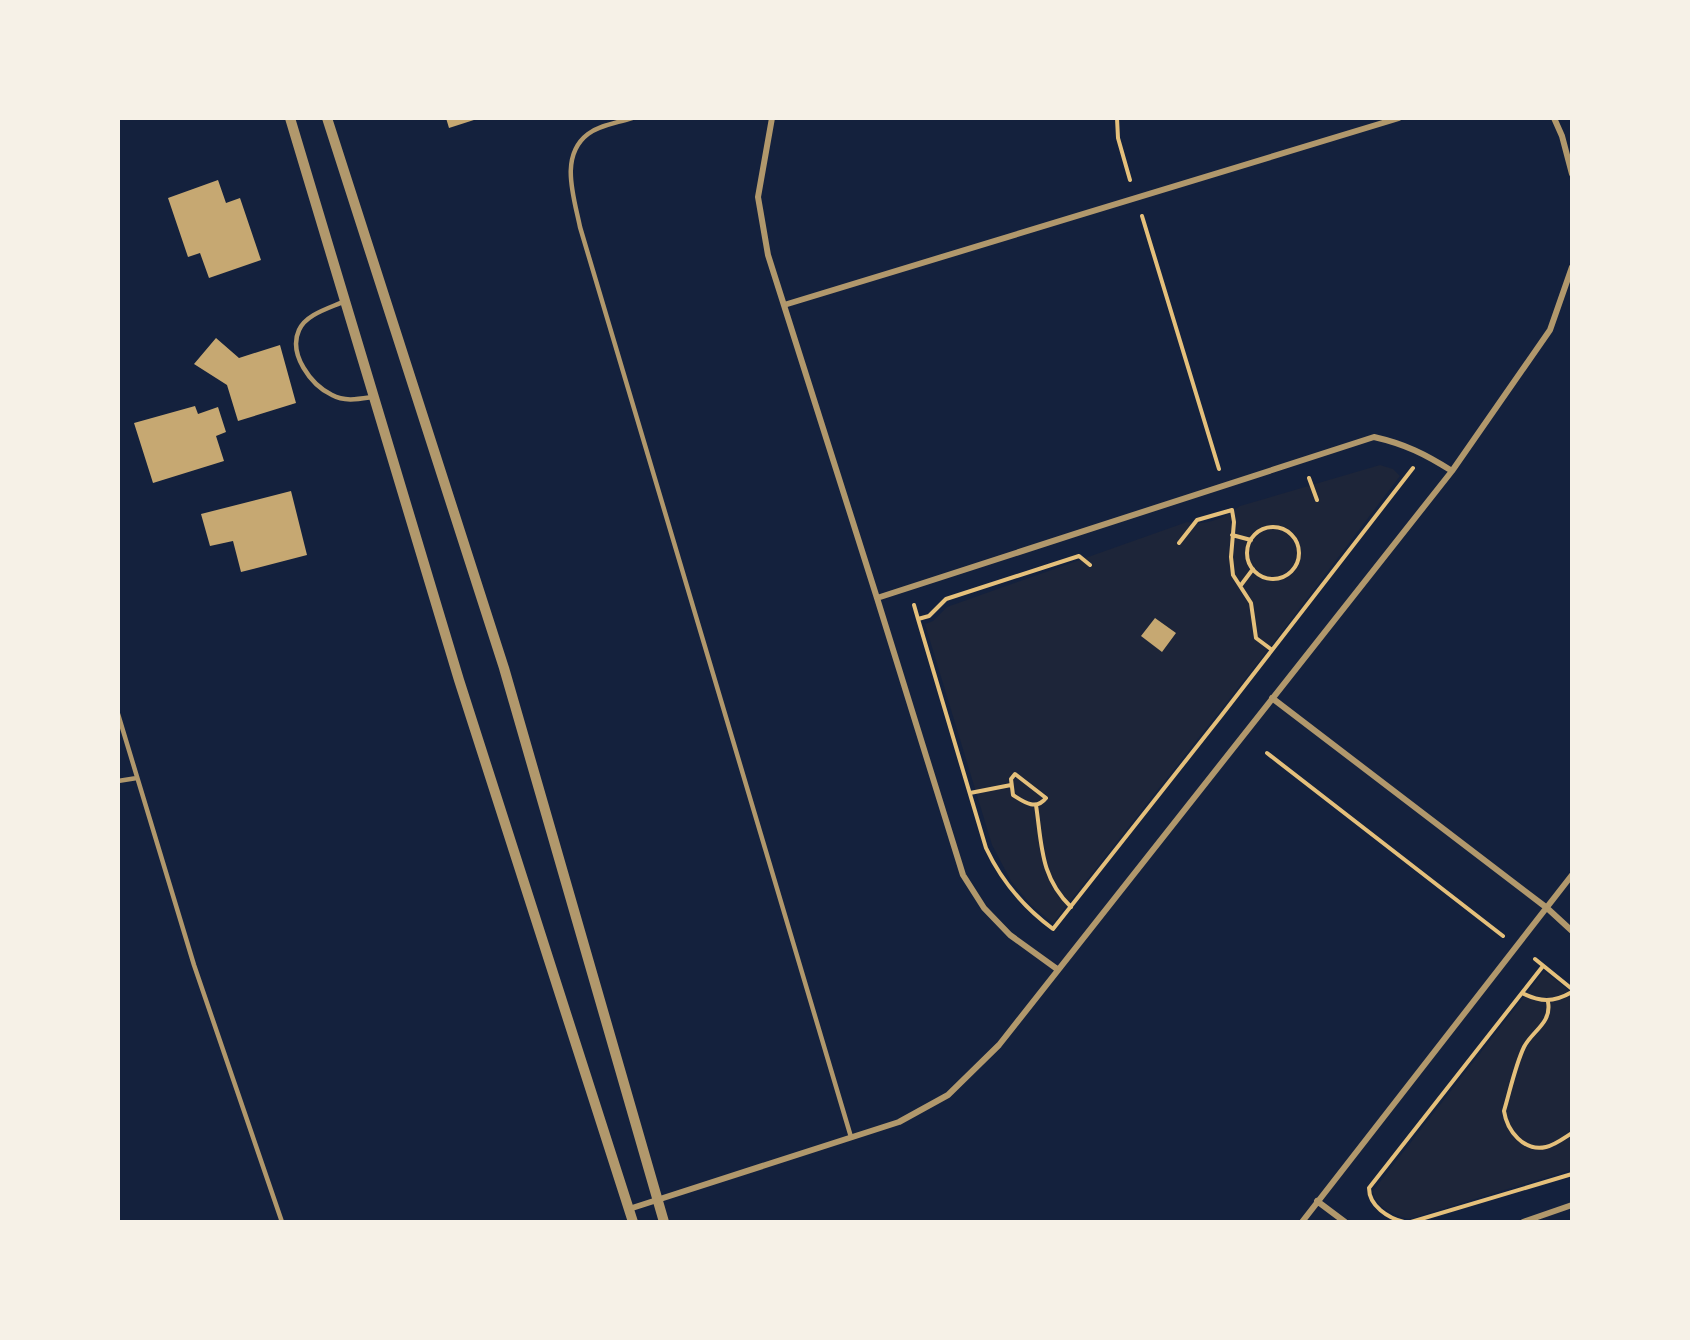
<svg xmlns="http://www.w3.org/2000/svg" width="1690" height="1340" viewBox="0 0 1690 1340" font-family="'Asap Condensed',sans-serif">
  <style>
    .green { fill: #1d2539 }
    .building { fill: #c6a872 }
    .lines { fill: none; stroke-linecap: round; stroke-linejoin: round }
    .path { stroke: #e5c07b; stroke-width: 4 }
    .service { stroke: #b1986c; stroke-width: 4.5 }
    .minor { stroke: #b1986c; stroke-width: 6 }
    .tertiary { stroke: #b1986c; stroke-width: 10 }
  </style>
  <rect width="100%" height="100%" fill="#14213d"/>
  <path class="green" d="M1380,465l13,4 7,7 -129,170 -218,277 -22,-18 -20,-24 -19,-36 -67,-221 8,-3 14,-14 240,-85c21,4 37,-4 53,-16z
    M1544,971l27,21v178l-162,49c-13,-3 -35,-12 -36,-28z"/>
  <path class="building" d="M446,118h31v1l-28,9z
    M218,180l8,23 14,-5 21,62 -52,18 -9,-25 -12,4 -20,-59z
    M216,338l23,20 41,-13 16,58 -58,18 -11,-36 -33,-21z
    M195,406l3,8 20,-7 8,25 -10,4 8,25 -71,22 -19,-60z
    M291,491l16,64 -66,17 -8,-31 -23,5 -9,-32z
    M1155,618l21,15 -14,19 -21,-16z"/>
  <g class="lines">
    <path class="path" d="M1117,118l1,20 12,42
      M1142,216l77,253
      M1309,478l8,22
      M1247 553a26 26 0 1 1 52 0a26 26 0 1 1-52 0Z
      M1232,535l19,5
      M1179,543l18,-23 35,-10 2,12 -3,35 2,18 18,28 5,35 16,12
      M1090,565l-11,-9 -133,43 -17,17 -11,3 68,229c16,34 37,59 67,81l168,-213 192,-248
      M1241,585l12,-16
      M914,605l4,14
      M1267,753l236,183
      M1015,774l31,24c-10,13 -22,4 -33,-3l-2,-16z
      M970,793l41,-8
      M1036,805c6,40 4,72 35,102
      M1535,959l37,30
      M1522,993c18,9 31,10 50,-1
      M1548,1002c4,21 -16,29 -24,45 -9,19 -14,44 -20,64 3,20 20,41 42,36 9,-2 18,-9 26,-14
      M1404,1222c-16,-4 -35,-16 -35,-34l174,-222
      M1411,1222l161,-48"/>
    <path class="service" d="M632,118c-15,5 -32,7 -44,16 -29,22 -14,63 -8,93l271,910
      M345,301c-15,7 -39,13 -46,29 -11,24 12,55 33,65 13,7 27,4 41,2
      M118,714l76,251 88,257
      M118,781l19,-3"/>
    <path class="minor" d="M772,118l-14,79 10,58 109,343 86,277 21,33 26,27 47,34
      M1554,118l8,18 10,38
      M784,305l615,-187
      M877,598l497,-161c31,7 51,17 78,34
      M1272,698l275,210 25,23
      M1317,1201l28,21
      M629,1209l270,-87 49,-27 51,-50 453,-574 98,-141 22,-63
      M1302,1222l270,-347
      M1523,1222l49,-17"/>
    <path class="tertiary" d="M290,118l169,562 174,542
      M327,118l177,550 160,554"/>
  </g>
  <rect width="1690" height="1340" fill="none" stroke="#f6f1e7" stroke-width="240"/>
</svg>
